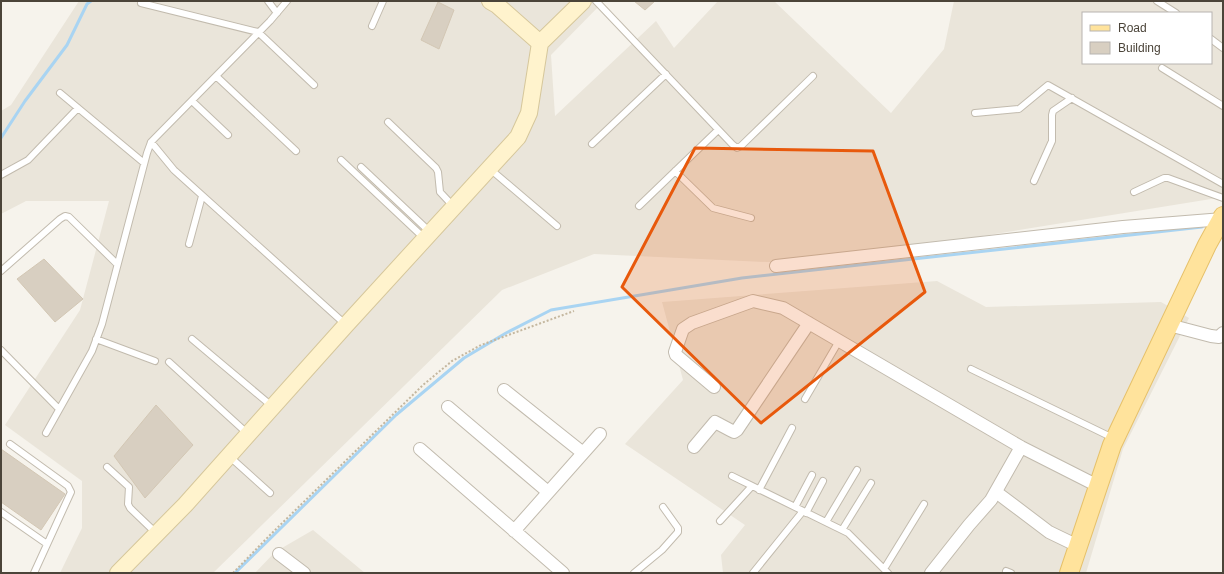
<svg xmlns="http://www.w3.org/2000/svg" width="1224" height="574" viewBox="0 0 1224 574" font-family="Helvetica,sans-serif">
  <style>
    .residential { fill: #eae5da; fill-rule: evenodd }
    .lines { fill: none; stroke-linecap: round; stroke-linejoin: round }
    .stream { stroke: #a9d4f2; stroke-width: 3 }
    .building { fill: #d8cfc1; stroke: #d3c7b4 }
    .lane-casing { stroke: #c2bbae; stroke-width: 8 }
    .street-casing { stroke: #c2bbae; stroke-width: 14 }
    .secondary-casing { stroke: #d6c79b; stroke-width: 18 }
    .primary-casing { stroke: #e6c16a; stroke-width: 20 }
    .path { stroke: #c4b79f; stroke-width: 2; stroke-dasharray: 2 2; stroke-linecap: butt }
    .lane { stroke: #fff; stroke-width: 6 }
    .street { stroke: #fff; stroke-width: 12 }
    .secondary { stroke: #fff3cd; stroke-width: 16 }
    .primary { stroke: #ffe39c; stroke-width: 18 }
    .marked { fill: #e8590c; fill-opacity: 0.2; stroke: #e8590c; stroke-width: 3; stroke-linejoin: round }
  </style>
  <rect width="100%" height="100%" fill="#f6f3ec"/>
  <path class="residential" d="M79,1h525l-53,54 4,61 101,-95 18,27 44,-47h56l117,112 53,-64 10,-48h269v197l-12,1 -402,65 -215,-10 -92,36 -289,283h-153l22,-45v-47l-77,-56 75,-115 29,-109h-83l-25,13v-103l10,-6zM1083,13h128v50h-128z
    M937,281l49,26 175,-5 28,16 -66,131 -37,124h-363l-2,-18 24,-30 -120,-81 58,-64 -21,-78z
    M313,530l52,43h-110l20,-21z"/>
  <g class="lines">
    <path class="stream" d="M1,138l24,-37 42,-56 20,-41 4,-3
      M235,573l161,-158 68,-57 42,-25 45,-23 191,-32 460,-51"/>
  </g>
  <path class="building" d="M634,1h21l-10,9z
    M438,2l16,8 -15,39 -18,-9z
    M44,259l39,40 -28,23 -38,-43z
    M156,405l37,40 -48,53 -31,-42z
    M1,449l64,45 -24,36 -40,-28z"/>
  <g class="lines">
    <defs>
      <path id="lane" d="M268,1l9,12
        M596,1l136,143 5,4 4,-2 72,-70
        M1157,1l19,12
        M141,3l117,29 56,53
        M372,26l11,-25
        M1211,39l12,9
        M1162,68l61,38
        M216,76l80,75
        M60,93l84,70
        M192,101l36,34
        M975,113l44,-4 29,-24 175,99
        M388,122l48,46 2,4 2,20 14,15
        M151,142l23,28 171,154
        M592,144l74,-70
        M341,160l83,78
        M361,167l69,65
        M490,169l67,57
        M675,171l38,37 38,10
        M1,175l27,-15 50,-52
        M1034,181l18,-40v-26l1,-4 19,-13
        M1134,192l30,-14h4l55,20
        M639,206l79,-76
        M189,244l13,-48
        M1,271l59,-52 5,-3 4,1 48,47
        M96,339l59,22
        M192,339l81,68
        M1,350l58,59
        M169,362l79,72
        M971,369l142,69
        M805,399l34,-58
        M46,433l46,-82 10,-27 45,-171 4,-11 119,-121 17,-20
        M10,444l58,42 3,6 -37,81
        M230,457l40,36
        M107,467l22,20 -1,17 2,4 26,25
        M732,476l116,57 40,40
        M759,490l33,-62
        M795,507l17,-32
        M1,512l46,32
        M806,513l17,-32
        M720,521l32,-35
        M826,522l31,-52
        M842,530l29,-47
        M884,569l40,-65
        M1006,571l5,2
        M634,573l28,-23 16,-18v-4l-15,-21
        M753,573l50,-62"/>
      <path id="street" d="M776,266l347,-39 100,-8
        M1169,325l42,11 8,1 4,-4
        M714,387l-38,-32 -1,-3 8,-23 9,-6 61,-22 30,7 238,139 77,39
        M504,390l79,63
        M448,407l100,85
        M694,447l21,-25 17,9 2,1 3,-2 72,-107
        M420,449l143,124
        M996,492l53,40 29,14
        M514,531l86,-97
        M279,554l25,19
        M931,573l38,-48 22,-25 30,-53"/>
      <path id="secondary" d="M490,1l7,4 43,38
        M118,573l67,-68 161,-180 172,-188 11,-24 11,-70 43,-42"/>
      <path id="primary" d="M1069,573l43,-128 95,-200 16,-29"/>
    </defs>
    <use href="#lane" class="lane-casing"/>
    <use href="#street" class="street-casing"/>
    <use href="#secondary" class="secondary-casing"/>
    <use href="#primary" class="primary-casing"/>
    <path class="path" d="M233,573l36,-37 154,-151 29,-24 29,-16 93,-34"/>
    <use href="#lane" class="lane"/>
    <use href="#street" class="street"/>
    <use href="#secondary" class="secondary"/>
    <use href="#primary" class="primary"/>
  </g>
  <path class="marked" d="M695,148l178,3 52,141 -164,131 -139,-136z"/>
  <rect width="1224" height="574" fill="none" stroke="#4b4439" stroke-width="4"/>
  <rect x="1082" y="12" width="130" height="52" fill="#ffffff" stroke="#b7b4b0"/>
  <rect x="1090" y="25" width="20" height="6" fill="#ffe39c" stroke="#b7b4b0"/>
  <text x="1118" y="32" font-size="12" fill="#4b4439">Road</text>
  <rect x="1090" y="42" width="20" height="12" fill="#d8cfc1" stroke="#b7b4b0"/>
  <text x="1118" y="52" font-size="12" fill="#4b4439">Building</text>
</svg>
